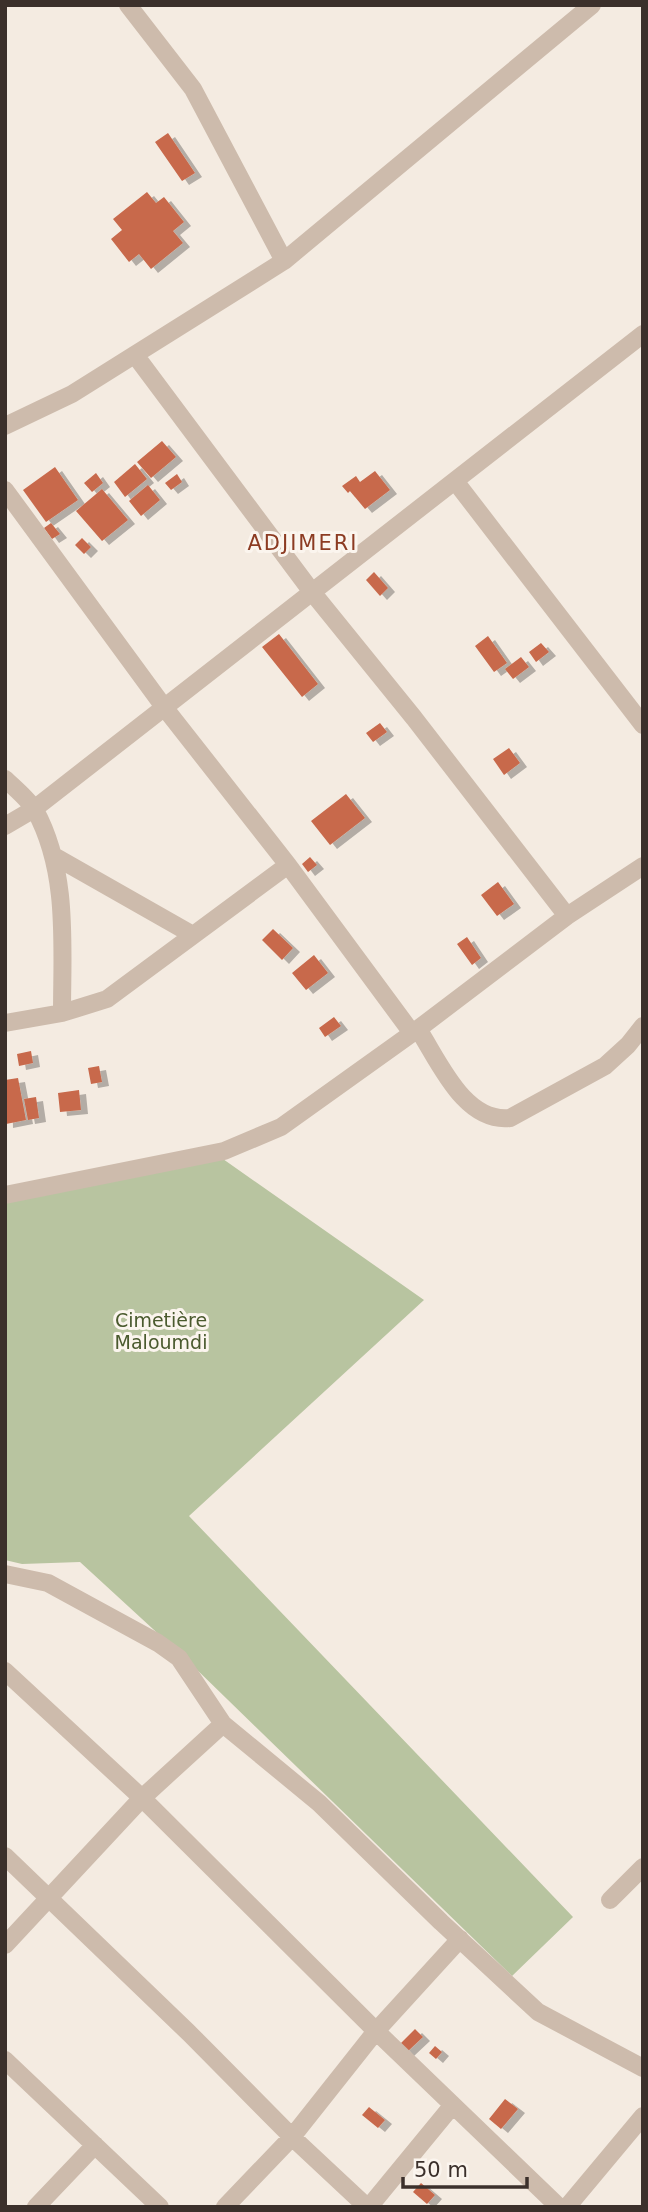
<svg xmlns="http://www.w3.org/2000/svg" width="648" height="2212" viewBox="0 0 648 2212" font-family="'DejaVu Sans',sans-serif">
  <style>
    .green { fill: #b8c4a0 }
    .building { fill: #c8694b; filter: url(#shadow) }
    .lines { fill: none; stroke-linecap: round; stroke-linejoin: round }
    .street { stroke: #cdbbac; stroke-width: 18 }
    .labels { text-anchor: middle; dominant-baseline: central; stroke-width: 6; stroke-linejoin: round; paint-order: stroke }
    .park-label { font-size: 19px; fill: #4a5a2e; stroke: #fbf5ee }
    .neighbourhood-label { font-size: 21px; letter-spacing: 2px; fill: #8c3b22; stroke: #fbf5ee }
  </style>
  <defs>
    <filter id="shadow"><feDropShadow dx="7" dy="4" stdDeviation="0" flood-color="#0004"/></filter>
  </defs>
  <rect width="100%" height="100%" fill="#f4ebe1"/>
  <path class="green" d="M223,1159l201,141 -235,216 384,401 -61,59 -322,-313 -110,-101 -58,2 -17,-4v-358z"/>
  <path class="building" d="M168,133l27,40 -13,8 -27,-39z
    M147,192l9,11 8,-6 20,25 -11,9 10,12 -32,26 -12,-15 -10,8 -18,-23 11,-9 -9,-11z
    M162,441l14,16 -25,21 -14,-16z
    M135,464l12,15 -22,18 -11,-15z
    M55,467l23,33 -32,22 -23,-32z
    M375,471l15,19 -25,19 -15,-18 -2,2 -6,-7 14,-10 4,6z
    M96,473l7,10 -11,9 -8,-9z
    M177,474l5,8 -11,8 -6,-7z
    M148,485l12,15 -19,16 -12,-15z
    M102,489l26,31 -26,21 -26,-30z
    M51,523l9,11 -8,5 -8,-11z
    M82,538l9,9 -7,7 -9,-9z
    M374,572l14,16 -8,8 -14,-16z
    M279,634l39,50 -16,13 -40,-50z
    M488,636l19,27 -13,9 -19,-26z
    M541,643l8,9 -13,10 -7,-10z
    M521,657l8,10 -16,12 -8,-10z
    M380,723l7,9 -14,10 -7,-9z
    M509,748l11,15 -16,12 -11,-16z
    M346,794l19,24 -35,27 -19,-24z
    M310,857l7,8 -9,7 -6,-8z
    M498,882l16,22 -17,12 -16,-21z
    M273,929l20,19 -11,12 -20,-20z
    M467,937l14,21 -9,7 -15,-21z
    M314,955l14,18 -22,17 -14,-17z
    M334,1017l7,9 -16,11 -6,-9z
    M31,1051l2,12 -14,3 -2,-12z
    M99,1066l3,16 -11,2 -3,-16z
    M18,1078l8,42 -20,4 -1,-44z
    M79,1090l2,20 -21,2 -2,-19z
    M36,1097l3,21 -11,2 -4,-21z
    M415,2029l8,8 -16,15 -7,-8z
    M435,2046l7,6 -6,7 -7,-6z
    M505,2099l13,10 -17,20 -12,-10z
    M369,2107l16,13 -7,8 -16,-13z
    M421,2183l14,12 -8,9 -14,-12z"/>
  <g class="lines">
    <path class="street" d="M128,5l65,84 91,172
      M135,355l177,237 102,126 153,198
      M5,426l67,-32 212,-133 308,-256
      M455,481l188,244
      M5,490l159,217 124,158 124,168
      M5,779c10,9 23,20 30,31 34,62 27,136 27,203
      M5,826l29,-17 609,-475
      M54,856l139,79
      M5,1023l57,-10 45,-14 181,-134
      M418,1029c21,32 46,94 92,89l95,-52 23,-21 15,-19
      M5,1195l219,-44 57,-24 137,-98 149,-113 76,-50
      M5,1574l43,9 110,60 21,15 44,66 96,79 122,119 97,90 105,56
      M5,1671l137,127 234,233 183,176
      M5,1856l184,177 103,104 75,70
      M610,1900l33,-33
      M5,1945l137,-147 81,-74
      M5,2060l155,147
      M36,2207l59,-62
      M225,2207l67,-70 84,-106 84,-92
      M369,2207l83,-101
      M567,2207l76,-91"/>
  </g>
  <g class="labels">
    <g class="park-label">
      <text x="161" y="1320">Cimetière<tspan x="161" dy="22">Maloumdi</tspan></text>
    </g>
    <g class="neighbourhood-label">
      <text x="303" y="543">ADJIMERI</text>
    </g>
  </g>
  <rect width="648" height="2212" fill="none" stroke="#3b302b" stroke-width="14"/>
  <path d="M403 2177v10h124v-10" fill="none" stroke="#3b302b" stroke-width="3.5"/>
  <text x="414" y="2177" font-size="21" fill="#3b302b" stroke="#fbf5ee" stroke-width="5" paint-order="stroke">50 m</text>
</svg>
